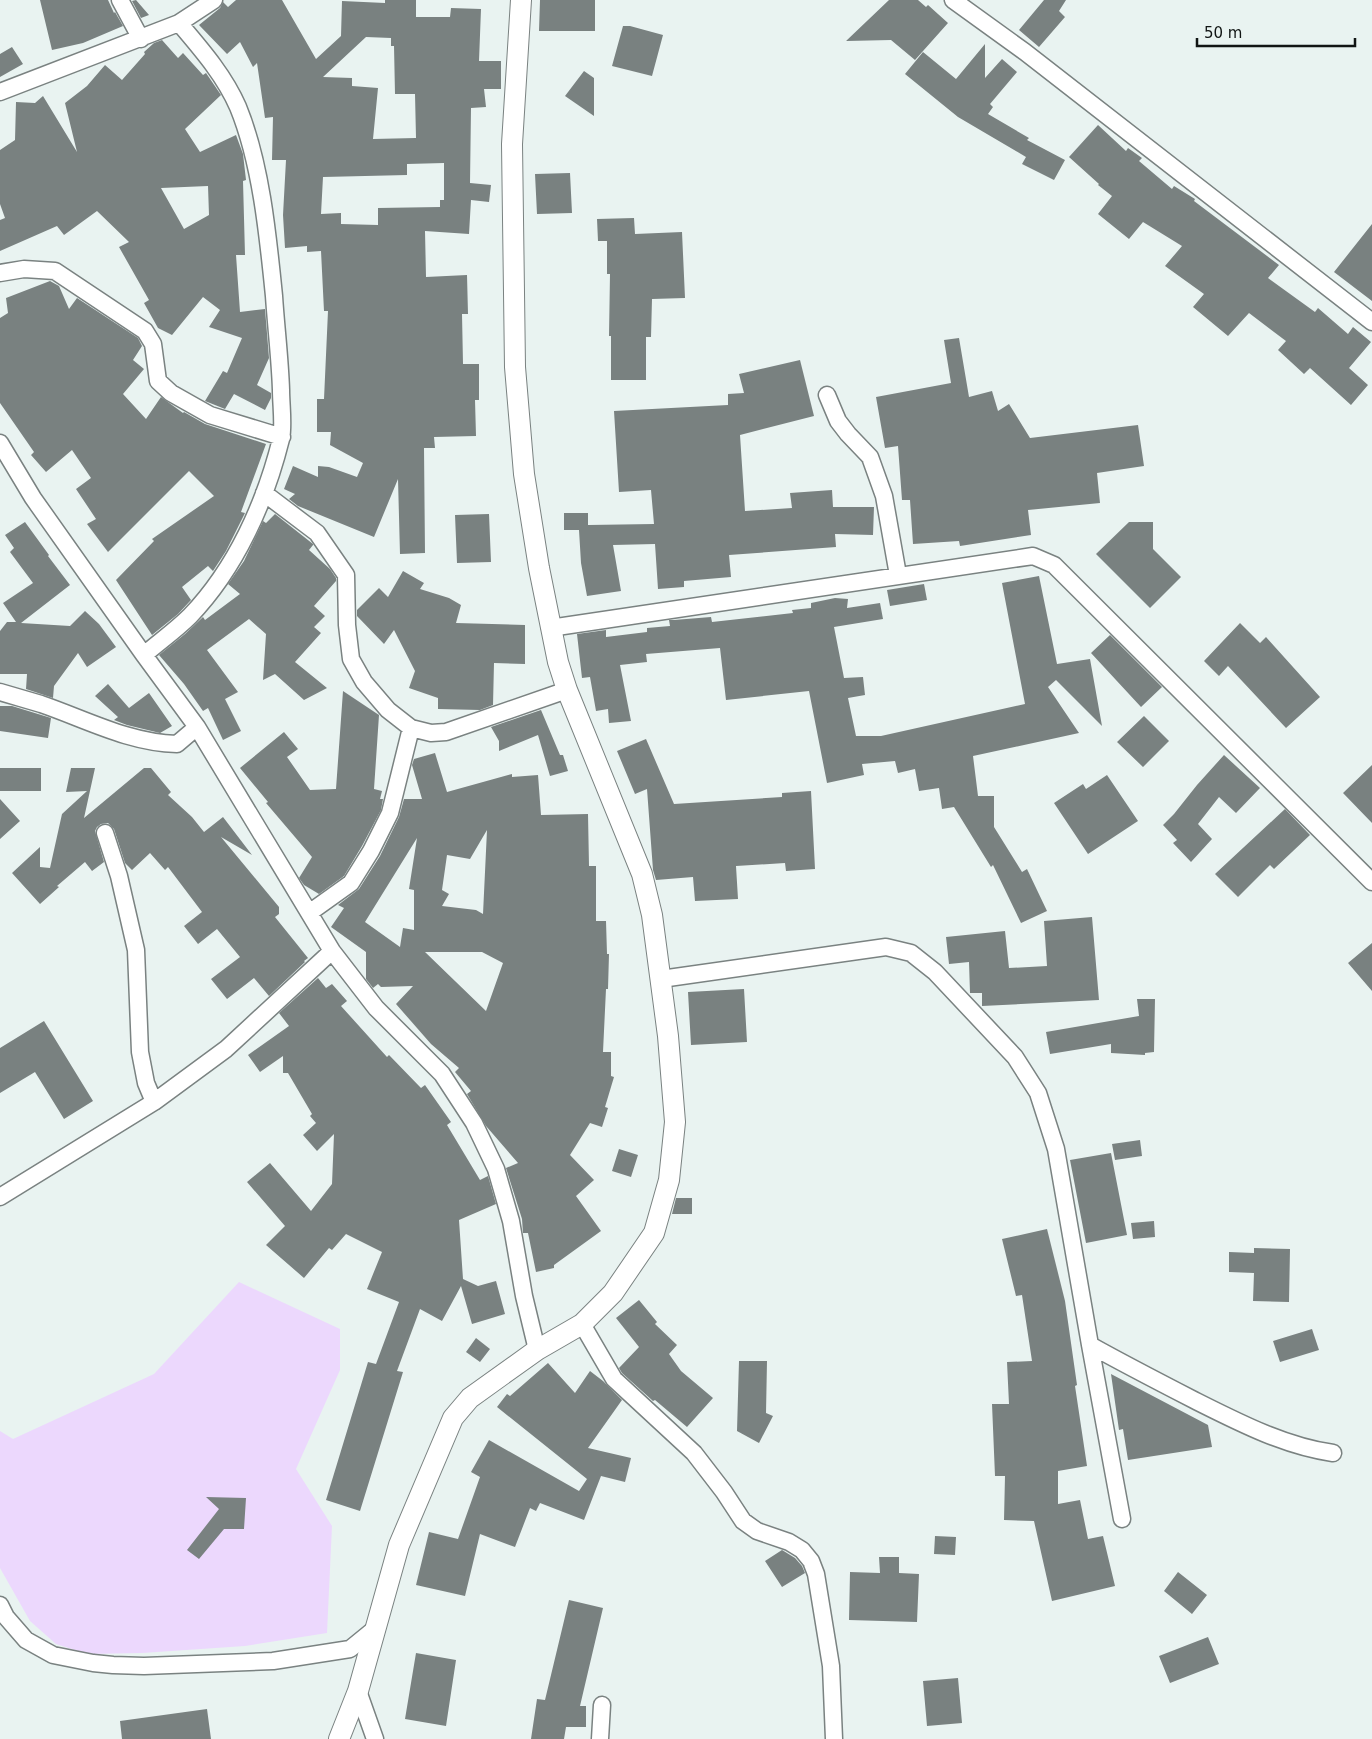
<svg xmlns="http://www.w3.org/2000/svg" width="1372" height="1739" viewBox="0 0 1372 1739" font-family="'DejaVu Sans',sans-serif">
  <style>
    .green { fill: #ecd8fd }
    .building { fill: #798180; fill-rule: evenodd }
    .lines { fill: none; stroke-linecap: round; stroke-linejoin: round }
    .minor-casing { stroke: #7a8281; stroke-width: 19 }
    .tertiary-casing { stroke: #7a8281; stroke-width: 22 }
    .minor { stroke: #fff; stroke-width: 16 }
    .tertiary { stroke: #fff; stroke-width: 20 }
  </style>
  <rect width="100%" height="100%" fill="#e9f3f1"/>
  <path class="green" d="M239,1282l101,47v41l-44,99 36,57 -5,107 -82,13 -103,7 -54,1 -32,-10 -26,-23 -30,-53v-137l13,8 141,-65z"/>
  <path class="building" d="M40,0h68l6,13 1,-1 8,14 -40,17 -31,7z
    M136,0l13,15 -8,3 -9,-17z
    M236,0h46l34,59 25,-23 1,-35 43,2v-3h31v17h34l1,-9 30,1 -2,52h22v28h-17l2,18 -15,1 -1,75 21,2 -2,17 -18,-2 -2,34 -44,-3 1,46 41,-2 1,39h-6l1,50h16v36h-4l1,36 -42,1 1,11h-11l1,105 -25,1 -2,-75 -24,58 -76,-31 -9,-7 6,-5 -11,-5 9,-23 25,11v-11l11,1 28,10 6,-14 -33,-18 1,-13h-14v-33h7l4,-88h-4l-3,-60 -14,1v-6l-22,2 -2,-33 3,-55h-14l1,-43 -8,1 -8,-55 -4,4 -13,-25 -13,12 -28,-29 21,-17 3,-6 5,5zM366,37l25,1v8h3l1,48h20l1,44 -43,1 5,-51 -26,-2v-8l-29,-1zM444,163v37h-4v7l-62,1v17l-37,-1v-11l-20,1 2,-37 84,-2v-11z
    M540,0h55v31h-56z
    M889,0h29l8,7 2,-2 20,18 -33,37 -24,-20 -45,1z
    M1044,0h22l-7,11 6,6 -26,30 -20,-17z
    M623,26h7l33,9 -11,41 -40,-10z
    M162,40l16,18 5,-5 20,22 3,-2 15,22 -36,34 15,23 36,-17 7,19 3,26 -3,1 2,74h-9l4,57 25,-3 4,49 -12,27 14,8v5l-6,12 -31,-16 -9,15 -20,-8 18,-30 4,2 15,-35 -33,-11 11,-17 -17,-13 -31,38 -14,-7 -14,-25 5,-3 -30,-53 10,-5 -32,-31 -33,24 -7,-9 -57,25v-31l5,-2 -5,-14v-54l15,-10 1,-38 19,1 8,-7 34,56 -12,-49 22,-17 18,-21 17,15 23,-26 -1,-2 10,-9zM208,186l1,29 -25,14 -23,-41z
    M985,44v34l17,-19 15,13 -27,32 3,3 -5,7 41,24 -2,2 38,20 -11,20 -32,-16 4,-7 -68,-40 -53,-43 18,-22 33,27z
    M12,47l11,17 -23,13v-23z
    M584,71l10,7v38l-29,-20z
    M1098,125l28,26 2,-3 14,10 -3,3 33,28 2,-3 21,13 -1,2 85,64 -11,13 47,34 3,-4 30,26 5,-7 18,15 -22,26 19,17 -17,20 -41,-37 -6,6 -26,-24 8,-9 -37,-28 -21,23 -35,-29 11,-13 -39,-28 17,-20 -39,-24 -14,17 -31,-25 14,-18 -14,-11 1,-1 -30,-27z
    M570,173l2,40 -35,1 -2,-40z
    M634,218l1,16 47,-2 3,66 -33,1 -1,38h-5v43h-35v-44h-2l1,-62h-3v-33h-9l-1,-22z
    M1372,224v77l-38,-29z
    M50,281l9,5 10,23 8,-11 61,40 4,8 -9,14 11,9 -21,25 23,25 15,-22 22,16 1,-1 21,12 61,20 -25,68 4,1 -19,38 -13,20 -5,-5 -26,21 9,13 -13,14 -26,21 -36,-55 38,-39 -2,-2 62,-43 -25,-25 -81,81 -21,-28 9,-5 -20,-30 15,-11 -19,-28 -26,22 -15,-17 3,-3 -34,-49v-85l8,-5 -2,-15z
    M959,338l10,59 23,-6 6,20 11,-7 21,34 108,-13 6,41 -47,7 3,30 -72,7 3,25 -71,11 -1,-5 -46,3 -3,-44h-8l-4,-54 -13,2 -9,-51 75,-14 -7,-43z
    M800,360l14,56 -74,19 5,76 47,-3 -2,-15 42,-3 1,17h41l-1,28 -38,-1 1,13 -107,8 2,22 -47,4v6l-26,2 -3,-45 -42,1 8,46 -34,5 -6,-33 -2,-33h-15v-17h24v12l66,-1 -3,-34 -32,2 -5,-81 114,-6v-11l16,-1 -5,-19z
    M275,514l38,30v1l-4,5 21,19 6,9v3l-22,25 11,10 -11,11 7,6 -26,29 32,26 -23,12 -29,-26 -12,6 3,-46 -17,-15 -42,31 31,42 -13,7 16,32 -18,9 -15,-32 -5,3 -19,-27 -25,-29 26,-21 18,-17 2,3 35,-26 -12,-10 16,-23 19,-40 3,2z
    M489,514l2,48 -34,1 -2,-48z
    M25,522l24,33 -1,1 22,29 -49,38 49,3 15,-15 14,13 17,23 -29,20 -9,-14 -24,33 -1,12 -27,-9 1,-15h-27v-43l7,-9h9l-13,-19 30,-20 -23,-31 4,-4 -9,-13z
    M1129,522h24v27l28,28 -31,31 -54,-54z
    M403,571l21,12 -4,6 29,9 12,7 -5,18 69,2v39l-31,-1 -1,42 -13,5 -42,-1v-11l-29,-10 6,-17 -21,-41 -10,14 -27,-28v-6l22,-22 9,9z
    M1039,576l18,88 33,-5 12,67 -46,-46 -8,7 31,46 -106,23 5,40h16v31l28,45 5,-3 20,42 -26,12 -28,-58 -2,2 -37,-60 -12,2 -3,-21 -20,3 -4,-22 -17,4 -3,-12 -33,3 2,11 -37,8 -18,-92 -83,9 -6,-52 -74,6 1,8 -27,3 11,56 -22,2 -1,-14 -12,2 -6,-34 -8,1 -5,-44 29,-4v7l41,-5v-4l23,-2 -1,-6h5l37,-3 1,5 81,-9 -1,-3 19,-2v-5l24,-5 13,1 -1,9 33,-5 3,16 -49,8 10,51 19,-1 2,18 -17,3 8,38h25l144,-32 -23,-121z
    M924,584l3,16 -37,6 -3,-16z
    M1240,623l20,20 6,-6 54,60 -34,31 -58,-62 -9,10 -15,-15z
    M1110,635l52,52 -21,20 -50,-54z
    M108,684l21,24 20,-15 23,33 -12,7 -33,-8 -13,-5 4,-3 -23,-21z
    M343,691l36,24 -5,74 8,2 -2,8h3l-2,11 -19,36 -18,30 -25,18 -15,-9 -5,-7 13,-21 -46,-54 2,-1 -28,-34 44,-36 14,17 -11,8 23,33 26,-1z
    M0,706h12l39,12 -3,20 -48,-7z
    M541,710l19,45h3l5,16 -18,5 -12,-41 -39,16v-10l-8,-14z
    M1144,716l25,25 -26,26 -26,-25z
    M646,739l28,65 108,-7v-4l29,-2 4,78 -29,2 -1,-8 -49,3 2,33 -43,2 -2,-24 -37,3 -3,-10 -6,-81 -12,5 -18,-43z
    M435,753l12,39 65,-18v3l26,-2 3,40 47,-1 1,52h7v55h10l1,33h2l-1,35h-2l-3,63h8v24l3,1 -9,30 3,1 -6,19 -12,-4 -20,32 24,25 -18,16 25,35 -47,34v3l-18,4 -8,-39h-5l-1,-14 -16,-51 12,-5 -32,-37 -19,-32 4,-3 -16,-19 4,-4 -28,-24 -35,-40 17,-18 -32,1 -3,-3 -5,4 -7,-9v-27l-35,-25 13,-19 -6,-3 21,-16 21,-33 19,-39 5,-18h18l-10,-34 2,-6zM487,830l-4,84 -7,-4 -34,-4 7,-12 -7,-4 5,-35 23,4zM417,838l-8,51 5,1v40l-11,-2 -3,19 -35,-25zM425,952h57l21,11 -17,48z
    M1224,755l36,33 -24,25 -17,-16 -21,27 14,15 -21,23 -18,-19 4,-3 -14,-15 11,-11 23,-29z
    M1372,765v58l-29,-30z
    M0,768h41v23h-41z
    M71,768h24l-11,50 60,-50h7l20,24 -3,3 24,22 12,15 19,-15 29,38 -31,-18 58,70v7l-4,3 33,41 -4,3 1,1 -36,34 -15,-18 -27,21 -16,-20 29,-22 -23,-28 -19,15 -14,-18 18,-14 -34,-45 -3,3 -15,-17 -18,17 -7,-7 -11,-34 -6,-6 -7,1 -4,3 -2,4 9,31 -12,9 -7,-9 -28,24 2,1 -19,17 -28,-31 28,-26v20l10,1 12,-54 25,-23 -21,1z
    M1107,775l31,46 -50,33 -34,-51 29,-19 3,5z
    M0,799l20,22 -20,18z
    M1285,809l25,26 -36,34 -4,-4 -32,32 -23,-23z
    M1092,917l7,83 -117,6v-13h-12l-1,-31 -20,2 -3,-27 59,-6 4,37 38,-2 -3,-45z
    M1372,943v48l-24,-28z
    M318,978l8,10 6,-4 15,17 -6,5 46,51 2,-2 32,33 4,-3 26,37 -4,3 33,55 8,-4 8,28 -37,16 4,59 15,7 18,-5 9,33 -33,10 -11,-38 -19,35 -22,-12 -23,62 6,1 -43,139 -34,-11 42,-138 8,2 23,-62 -32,-13 15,-37 -36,-18 -14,16 -3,-2 -25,30 -38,-33 19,-19 -38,-44 23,-19 41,48 21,-27 2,-50 -17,17 -14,-16 13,-12 -6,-7 2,-2 -24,-41h-5v-17l-23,16 -12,-17 41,-29 -10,-13z
    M744,989l3,53 -56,3 -3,-53z
    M1137,999h18l-1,53 -9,1v2l-34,-2v-9l-61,10 -4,-22 93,-16z
    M44,1021l49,80 -29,18 -29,-47 -35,21v-45z
    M1140,1140l2,16 -27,4 -3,-16z
    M619,1149l19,6 -7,22 -19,-6z
    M1111,1153l16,82 -41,8 -16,-83z
    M676,1198h16v16h-20z
    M1154,1221l1,16 -22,2 -2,-16z
    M1047,1229l18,72 12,84 -2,1 12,80 -29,5v33l22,-4 8,39 15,-3 12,50 -63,15 -18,-80 -30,-1 1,-44h-10l-3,-72h17l-2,-42 25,-1 -10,-66 -6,1 -14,-57z
    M1254,1248l36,1 -1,53 -36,-1 1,-28 -25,-1v-20l25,1z
    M639,1300l18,22 -2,2 22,21 -8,9 12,17 32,27 -26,29 -32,-27 -2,1 -31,-28 -3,-5 20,-21 -23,-29z
    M1312,1329l7,21 -39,12 -7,-21z
    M476,1338l14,11 -10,13 -14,-10z
    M739,1361h28l-1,52 7,3 -14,27 -22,-12z
    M548,1363l27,30 15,-22 13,10 19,19 -34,48 43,10 -6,24 -24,-6 -17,44 -44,-17 -4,8 -6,-3 -15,39 -35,-13 -15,62 -49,-11 13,-53 29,7 22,-62 -9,-5 18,-32 90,51 8,-12 -90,-72 10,-13 3,2z
    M1111,1374l97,51 4,22 -84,13 -5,-31 -4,1z
    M206,1497l40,1 -2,31h-20l-25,30 -12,-9 32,-41z
    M935,1536l21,1 -1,18 -21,-1z
    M782,1550l13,8 7,8 3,7 -23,14 -17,-26z
    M879,1557h20v16l20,1 -2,48 -68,-2 1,-48 30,1z
    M1178,1572l29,23 -15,19 -28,-23z
    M569,1600l34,8 -23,98h6v21h-20l-2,12h-33l6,-40 8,1z
    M1208,1637l11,27 -49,19 -11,-27z
    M416,1653l40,7 -10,66 -41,-7z
    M958,1678l4,45 -35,3 -4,-45z
    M207,1709l4,30h-89l-2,-18z"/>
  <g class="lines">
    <defs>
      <path id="minor" d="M120,0l21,39
        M953,0l72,52 347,270
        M0,92l179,-69 35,-23
        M0,273l24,-4 31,2 90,60 8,13 5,37 13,12 39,22 72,22
        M827,395l11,26 10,13 22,23 14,39 14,79
        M0,443l33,55 111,157 53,72 135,224 44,57 66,66 32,49 22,46 15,52 13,75 13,54
        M264,493l53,40 29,42 1,50 4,34 13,23 24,28 23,18 20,5 15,-1 121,-42
        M550,628l483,-72 21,9 318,317
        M144,655c15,-13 32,-25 46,-39 46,-48 75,-113 91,-177 3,-13 0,-34 0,-49 -1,-31 -5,-63 -7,-94 -6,-60 -13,-133 -36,-189 -14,-32 -37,-58 -59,-84
        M0,692c14,4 27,8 41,12 44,15 88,39 136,40l20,-17
        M105,833l14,43 17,74 4,102 6,31 8,19
        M309,913l42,-30 20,-32 19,-38 21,-85
        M661,979l225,-32 25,6 24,19 80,85 23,36 18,56 34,196 32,174
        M0,1197l154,-95 72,-53 106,-98
        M582,1324l32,55 80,74 30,39 19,29 14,10 32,11 13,8 9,11 5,13 15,92 3,73
        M1090,1345c34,19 69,37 104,55 44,22 90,46 139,53
        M0,1605l6,12 20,23 27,15 40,8 20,2 31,1 129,-5 77,-12 27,-22
        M358,1691l17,48
        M600,1739l2,-34"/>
      <path id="tertiary" d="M339,1739l19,-48 41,-146 54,-127 17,-20 67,-48 45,-26 31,-31 41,-60 15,-53 6,-58 -7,-86 -16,-121 -10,-41 -75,-184 -9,-28 -19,-94 -15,-94 -9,-107 -3,-223 9,-144"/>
    </defs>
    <use href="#minor" class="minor-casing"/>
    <use href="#tertiary" class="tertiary-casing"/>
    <use href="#minor" class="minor"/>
    <use href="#tertiary" class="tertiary"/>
  </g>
  <path d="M1197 38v8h158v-8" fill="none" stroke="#111514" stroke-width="2.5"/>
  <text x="1204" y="38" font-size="15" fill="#111514" stroke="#e9f3f1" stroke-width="4" paint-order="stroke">50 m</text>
</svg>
